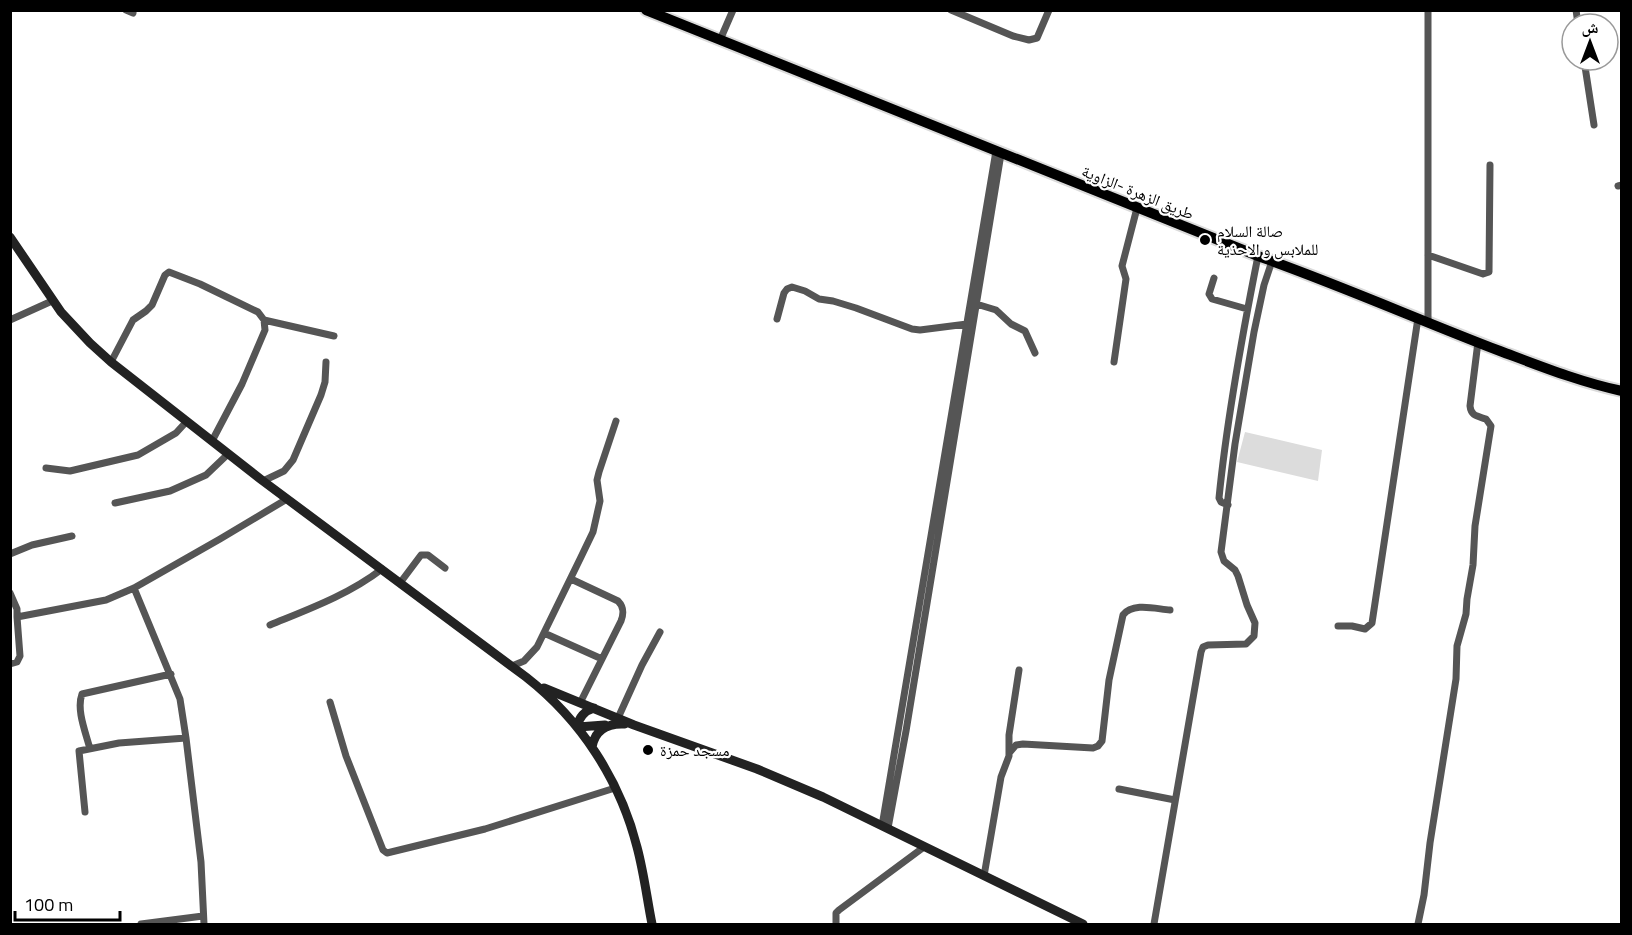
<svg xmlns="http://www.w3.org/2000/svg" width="1632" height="935" viewBox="0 0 1632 935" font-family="'Titillium Web','Noto Naskh Arabic',sans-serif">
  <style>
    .green { fill: #dcdcdc }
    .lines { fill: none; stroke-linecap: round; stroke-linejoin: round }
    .primary-casing { stroke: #dbdbdb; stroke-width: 14 }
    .street { stroke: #555; stroke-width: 7 }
    .secondary { stroke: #222; stroke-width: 9 }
    .primary { stroke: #000; stroke-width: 10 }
    .poi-dot { fill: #000; stroke: #fff; stroke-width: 2 }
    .labels { text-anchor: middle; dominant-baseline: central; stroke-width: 4.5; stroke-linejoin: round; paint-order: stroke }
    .street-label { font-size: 16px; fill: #000; stroke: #fff }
    .poi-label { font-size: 16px; fill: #000; stroke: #fff; text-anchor: start }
  </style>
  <rect width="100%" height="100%" fill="#fff"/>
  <path class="green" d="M1245,432l77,18 -4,31 -81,-19z"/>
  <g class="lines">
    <defs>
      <path id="primary" d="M646,10l612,246c82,29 161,64 242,95 40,15 80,31 122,40"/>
    </defs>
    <use href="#primary" class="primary-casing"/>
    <path class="street" d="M126,10l7,3
      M951,10l62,26 16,4 8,-2 12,-28
      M1576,10l2,14
      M720,40l13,-30
      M1584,60l10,65
      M1618,186l4,-1
      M1428,255l55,19 6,-2 1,-107
      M1214,278l-5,16 3,5 35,10
      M973,303l23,7 15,14 14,7 10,22
      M777,319l7,-26 3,-4 5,-2 13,4 14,8 14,2 23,7 56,21 8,1 47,-6
      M10,320l42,-19
      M264,320l70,16
      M1428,322v-312
      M111,362l22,-42 13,-9 6,-6 13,-30 4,-3 31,12 58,28 6,8 1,10 -23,54 -30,57
      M1114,362l12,-83 -4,-13 15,-58
      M46,468l24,3 68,-16 38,-22 11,-12
      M263,481l21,-10 9,-11 28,-65 4,-13 1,-20
      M115,503l55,-12 36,-16 22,-21
      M1228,505l-7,-3 -2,-4c8,-81 23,-162 39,-242
      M10,554l22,-9 40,-9
      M571,579l47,22c6,6 6,12 3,20l-41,82
      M400,583l21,-28h7l17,13
      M134,588l46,111 6,39 15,124 3,62
      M10,593l7,16v8l89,-17 28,-12 86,-49 67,-40
      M270,625c39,-16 78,-30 112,-56
      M1338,626h14l13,3 7,-6 46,-305
      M544,633l58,26
      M10,664l7,-2 3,-6 -3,-39
      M512,666l12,-5 13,-14 44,-90 12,-25 7,-31 -3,-21 2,-8 17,-51
      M330,702l16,54 37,94 4,3 98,-24 130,-41
      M618,718l24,-53 18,-33
      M90,749c-4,-16 -14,-39 -8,-55l89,-20
      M1010,752l6,-7 7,-1 70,4 5,-2 4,-5 7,-61 14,-65c10,-13 33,-6 47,-5
      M1119,789l56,11
      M85,812l-6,-61 40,-8 67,-5
      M882,826l114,-675
      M888,828l18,-97 95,-577
      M984,876l17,-99 8,-21v-21l10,-65
      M141,924l62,-8
      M836,924v-11l3,-3 85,-63
      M1154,924l47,-272 2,-5 5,-2 38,-1 8,-8 1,-13 -8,-18 -9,-29 -3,-6 -11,-9 -3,-9 14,-108 19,-112 10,-47 8,-24
      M1418,924l6,-29 6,-52 26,-164 1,-33 9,-32 1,-15 6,-34 2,-39 16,-100 -5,-7c-9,-3 -15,-3 -16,-13l8,-64"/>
    <path class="secondary" d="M10,237l51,75 29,31 21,19 152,119 263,196c55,43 94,103 111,170 7,26 10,52 15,77
      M544,688l90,37 123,44 66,28 260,127
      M577,727c2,-10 7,-16 17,-19
      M578,727l27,-2
      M592,747c3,-18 16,-24 33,-23"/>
    <use href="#primary" class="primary"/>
  </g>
  <g class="poi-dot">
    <circle cx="1205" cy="240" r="6"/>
    <circle cx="648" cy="750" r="6"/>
  </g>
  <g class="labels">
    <g class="street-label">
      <text transform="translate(1138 192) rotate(22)">طريق الزهرة -الزاوية</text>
    </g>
    <g class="poi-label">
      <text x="1217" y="231">صالة السلام<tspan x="1217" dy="18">للملابس و الاحذية</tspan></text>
      <text x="660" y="750">مسجد حمزة</text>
    </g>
  </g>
  <rect width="1632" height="935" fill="none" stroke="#000000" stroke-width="24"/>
  <g transform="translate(1590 42)"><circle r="28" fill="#ffffff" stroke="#999999" stroke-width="1.5"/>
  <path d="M0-4.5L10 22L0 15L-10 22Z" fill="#000000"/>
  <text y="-9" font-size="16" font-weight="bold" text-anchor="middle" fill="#000000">ش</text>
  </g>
  <path d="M15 911v9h105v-9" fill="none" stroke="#000000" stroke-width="3"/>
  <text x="24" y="911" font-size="18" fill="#000000" stroke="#ffffff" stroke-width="4.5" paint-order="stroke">100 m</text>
</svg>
